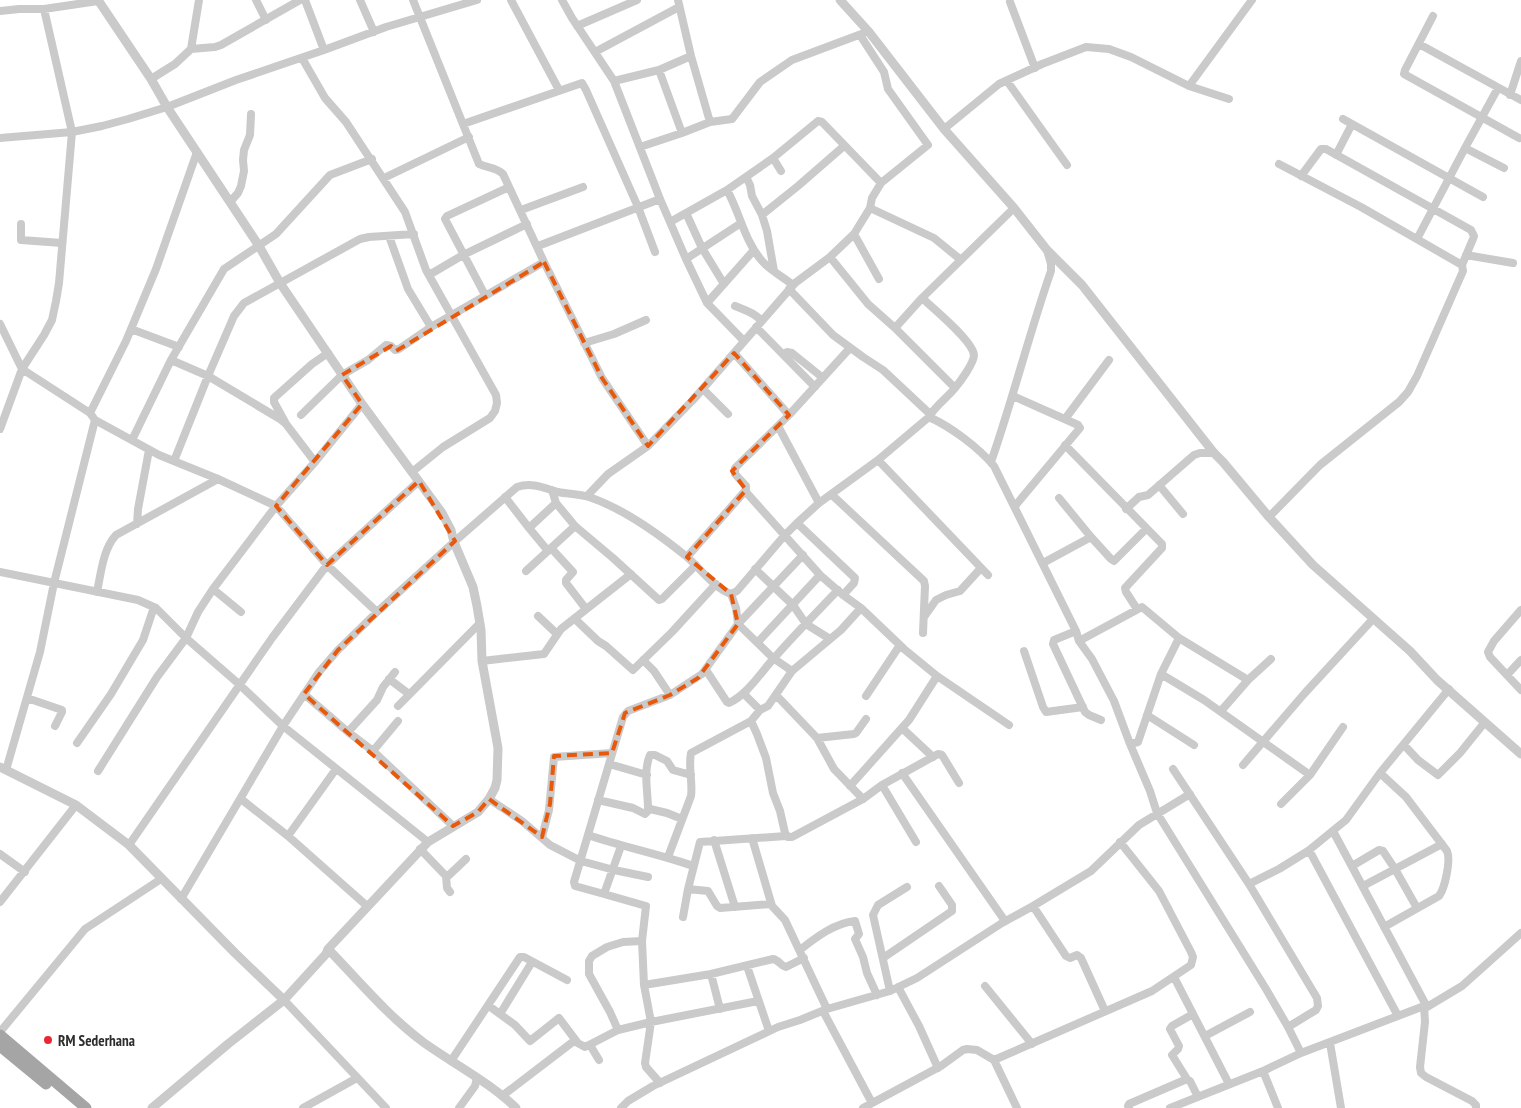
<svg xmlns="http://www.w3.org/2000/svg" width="1521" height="1108" viewBox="0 0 1521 1108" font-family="'PT Sans Narrow',sans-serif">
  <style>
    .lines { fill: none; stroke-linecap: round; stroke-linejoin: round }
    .minor { stroke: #cacaca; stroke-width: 8 }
    .tertiary { stroke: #cacaca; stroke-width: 9 }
    .primary { stroke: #a5a5a5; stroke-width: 11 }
    .marked { fill: none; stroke: #e8590c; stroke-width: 4; stroke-dasharray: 10 6; stroke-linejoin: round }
    .poi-dot { fill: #ec2735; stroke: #fff; stroke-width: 2 }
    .labels { text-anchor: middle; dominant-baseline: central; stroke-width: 5; stroke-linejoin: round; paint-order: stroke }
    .poi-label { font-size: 15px; font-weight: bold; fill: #2d2d2d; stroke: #fff; text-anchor: start }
  </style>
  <rect width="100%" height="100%" fill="#fff"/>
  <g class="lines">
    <path class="minor" d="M256,0l10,20
      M305,0l19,50
      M360,0l14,32
      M413,0l66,164c8,4 17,3 24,10l41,88 58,116 46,68
      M511,0l48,90
      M562,0l10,18 42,63 46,118 26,60 21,44 37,38
      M678,0l13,56 19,66
      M1010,2l25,66
      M0,11l19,-2h25l54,-8
      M1433,16l-28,54 -1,4 115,64
      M577,26l60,-26
      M860,35l24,37 4,17 40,56 -47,38 -9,15 -2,10 64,30 27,22
      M1419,44l102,56
      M191,49l24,-2 6,-2 79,-45
      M595,52l84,-45
      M302,58l23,40 21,24 59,90 21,58 70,125 1,8 -2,8 -5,7 -47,29 -31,25
      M659,70l23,63
      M151,79l24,-15 16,-15 8,-49
      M614,81l45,-11 32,-14
      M1007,81l60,84
      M1189,86l63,-86
      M1510,95l11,-34
      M1343,119l140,78
      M463,124l119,-41 4,7 52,117 17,45
      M944,129l55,-45 43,-20 44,-17 23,2 22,8 58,29 40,13
      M0,138l72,-6 30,-6 26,-7 39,-12 69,-27 88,-30 62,-23 91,-27
      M640,147l42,-14 28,-11 22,-3 28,-37 32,-22 72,-27
      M1465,148l39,20
      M1336,155l16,-31
      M773,158l8,13
      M1301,176l20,-27h5l145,81 3,6 -1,3 -11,26
      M746,177l4,8 2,11 10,19
      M384,178l85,-41
      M727,190c13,23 17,50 35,71 8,9 21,16 31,24
      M230,202l8,-9 3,-7 3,-15 -1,-11 1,-10 6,-15 1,-21
      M521,210l62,-23
      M686,213l16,35 22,36
      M670,222l57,-32 46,-32 45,-37 4,1 59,61
      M21,224v16l41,3
      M854,234l25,45
      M389,236l19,53 23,38
      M1417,239l48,-91 33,-60
      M538,246l122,-47
      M1466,255l47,8
      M830,257l38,47 27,24
      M686,259l55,-36
      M774,271l-7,-40 -5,-16 36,-29 46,-40
      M429,275l34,-20 64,-31
      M789,289l44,46 30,22 20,13 47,44
      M485,295l-40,-76 2,-3 62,-29
      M922,298c11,10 51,43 52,57 0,8 -14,27 -19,33 -8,10 -20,18 -26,29
      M707,303l47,-53
      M735,306c9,4 21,7 26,15
      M0,324l22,45 68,44 5,7 64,35 59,24 58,27 51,59 50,47
      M756,327l59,60
      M131,329l48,18
      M584,343l30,-9 32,-14
      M734,353l55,62
      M783,354l4,-2 5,1 31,25
      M171,360l37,16 72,43 6,5 29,38
      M955,388l-60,-60 27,-30 92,-90
      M703,389l25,25
      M1013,396l65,29 2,3 -65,78
      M90,413l36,-72 30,-72 41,-117
      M301,415l41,-40 26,-15 18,-15 5,1 4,4 4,-1 32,-22 113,-65
      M1065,419l44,-59
      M285,422l-11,-20v-4l38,-34 16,-11
      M778,426l41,77
      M0,429l22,-60 22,-34 8,-15 4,-19 3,-18 13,-151 -28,-123
      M132,440l39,-80 53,-91 52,-35 54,-59 42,-16
      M1065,445l97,99v4l-37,40 1,4 11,17
      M878,460l110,115
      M174,461l34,-85 26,-60 10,-13 116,-64 9,-2 45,-3
      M991,462c22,-63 38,-128 60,-191v-7l-4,-14
      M1159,485l24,29
      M552,490l4,13 19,23 38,32 46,42 3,-1 34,-34
      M745,491l75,84 23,20 18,13 43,41 33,27 72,49
      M831,494l93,87 1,5 -2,47
      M587,496l21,-22 40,-28 45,-46 102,-117 35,-26 24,-23 16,-26
      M505,497l24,31 27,-25
      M1059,498l32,39
      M1126,509l13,-12 9,-2 46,-40 6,-2h14
      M1269,517l51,-52 79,-63 9,-10 9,-16 46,-105 -1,-6 -101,-58 -82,-43
      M797,523l58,55 -1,5 -11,12
      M137,524l1,-15 11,-59
      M529,528l19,23
      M551,548l22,24 -7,8v3l20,26
      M687,557l59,-67v-4l-11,-12v-6l54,-53 61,-67
      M1043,563l48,-26 20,22 3,2 32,-32
      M755,569l38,36 13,19 24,15
      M526,571l49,-45
      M0,572l138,28 18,8 30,30 54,47 43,41 145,116
      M213,589l28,23
      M97,592c4,-19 6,-43 19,-57l102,-56
      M731,594l5,14 2,16 35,34 19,13
      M1521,610l-27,31 -6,11 2,5 31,33
      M538,616l19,18
      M924,617l12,-17 10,-5 14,-4 21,-23
      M575,619l23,22 8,5 27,24 39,-38 44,-48
      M1076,631l-22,9 -1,4 32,68 4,3 12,5
      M1179,638l69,42 -27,31
      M1079,641l63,-34 37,31 -18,36 -23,68 -8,2
      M758,642l62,-67
      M1024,651l19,56 3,5 37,-5
      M643,660l11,11 16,24
      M482,661l62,-7 17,-25 70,-55
      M706,670l21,32 2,1c19,-9 32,-31 46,-46 20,-23 42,-45 63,-67
      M1161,674l43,26 106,75
      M1507,675l14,-15
      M389,679l20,15
      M1248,680l23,-21
      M746,691l-1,4 15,15
      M304,694l44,38 25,19 80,75
      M776,695l41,43 17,31 29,30
      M866,696l34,-51
      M27,698l35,12v2l-7,14
      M398,706l82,-83
      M1147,715l47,30
      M751,721l6,13 9,24 7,35 7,18 5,22 3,4h4l71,-38 19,-14 56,-31 4,1 17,28
      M903,729l30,28
      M348,732l29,-32 6,-13 12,-15
      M817,738l37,-4 2,-1 10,-14
      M77,743l34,-49 32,-54 11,-33
      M1404,745l14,15 20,15 22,-22 25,-31
      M373,751l25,-30
      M609,764l38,11
      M1243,765l61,-71 69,-75
      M1173,769l76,115 68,114 1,8 -2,4 -28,17
      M6,770l34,-118 14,-69 41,-163
      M98,771l59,-94 29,-39 12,-26 15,-23 63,-83 39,-44 47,-58
      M902,773l103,148
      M1380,773l26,24 41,54c4,9 -2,37 -8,45l-55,31
      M882,785l34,57
      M850,786l59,-66 28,-44
      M241,799l47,37 79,70
      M489,799l33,22 28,24 31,16 33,9 34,7
      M598,800l35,8 12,6 5,-5 17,4 15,6
      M1281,804l29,-29 33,-48
      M648,809c0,-17 -5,-38 2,-54h5l12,6 6,9 18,5
      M1333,831l94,176
      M588,835c35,12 71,19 105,31
      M288,836l48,-67
      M542,837l7,-27 5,-53 58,-4
      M752,838l20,68 13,14 42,89
      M714,840l21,67
      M129,845l143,-207 55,-73 92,-84
      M621,846l-17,48 -29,-8 -1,-4 49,-165 5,-6 42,-16 32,-21 36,-50 65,-69
      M420,849l26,27 1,12 3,4
      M1309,850l89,166
      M0,854l25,18
      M668,857l23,-61c2,-14 -3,-28 0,-43l60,-32 9,-11 8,-4 24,-35 49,-41 20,-22
      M1352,866l27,-16 4,1 12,18 22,39
      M447,877l19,-18
      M1249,884l30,-15 29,-18 38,-31 34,-47 69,-84
      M1363,886l79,-42
      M688,889l20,2 9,15 3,2 51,-4
      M604,894l42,12 -4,35 2,44 7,37 -6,41 1,4 14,16
      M181,899l102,-173 36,-54 19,-22 39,-38 77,-70 63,-55c15,-5 27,1 41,5 10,2 21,2 31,5 33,11 71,38 98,60 14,12 27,31 44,37l6,-3 47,-55 13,-13 22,-20 59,-43 51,-43c22,10 49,30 65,49l82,165 3,10 13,18 22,42 16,43 20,47 7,22 109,176 22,38 13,26
      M0,902l76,-97
      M1033,906l33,50 4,2 7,-3 4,3 24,53
      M683,917l5,-28 12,-47 86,-6
      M800,950c16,-13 35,-27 55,-29l4,13 -4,5 8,18 4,16 10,22
      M883,958l69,-47v-6l-13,-19
      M747,966l22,65
      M711,974l9,35
      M1174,977l55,107
      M644,985l67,-11 62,-15c6,1 8,7 13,8l18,-9
      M985,986l47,58
      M898,987l21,39 19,42
      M890,991l-17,-76 5,-10 29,-18
      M284,1000l102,108
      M489,1006l26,19 15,16 29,-23 18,24
      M1424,1006l1,16 -5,45 1,6 5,4 46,24 4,4v3
      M823,1011l49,92
      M500,1014l32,-52
      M618,1030l-8,-18 -21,-38v-13l3,-5 15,-9 16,-5 19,-1
      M0,1032l85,-103 76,-50
      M1205,1036l45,-24
      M1330,1043l11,65
      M590,1045l9,15
      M994,1060l158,-69 39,-26 2,-8 -2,-5 -32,-61 -39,-49
      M451,1061l69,-104h4l43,23
      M1263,1071l15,37
      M1187,1079l-15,-24 6,-6 1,-3 -9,-17 2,-3 21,-12
      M502,1096l72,-55 11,6 33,-17 33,-8 107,-21
      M303,1108l54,-30
      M459,1108l16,-22 2,-8
      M621,1108l7,-7 25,-15 125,-59 22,-7 27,-11 63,-18 27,-13 85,-55 31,-17 58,-35 48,-46 51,-31
      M863,1108l78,-42 22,-16 4,-1 10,1 17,10 23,48
      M1129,1108l-1,-2 1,-2 58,-25 3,2 8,16
      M1170,1108l93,-37 38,-18 123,-47 3,1 35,-21 59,-53"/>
    <path class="tertiary" d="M98,0l53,79 16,28 92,139 21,37 82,121 80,109 9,17 3,12 19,45 4,19 4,24 1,31 16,87 -1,32 -2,8 -6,11 -11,13 -50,30 -100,107 -2,5 -42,46 -56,44 -76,64
      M840,0l29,32 75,97 70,79 33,42 35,35 132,168 9,9 46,55 44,48 97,86 27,29 84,74
      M0,767l76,38 53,40 106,108 49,47
      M328,949c31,32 60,67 95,93 29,21 68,41 93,66"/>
    <path class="primary" d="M0,1035l86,73
      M0,1046l46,38"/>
  </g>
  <path class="marked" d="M544,262l58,116 46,68 86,-93 55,62 -57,56 14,19 -59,67 44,37 7,30 -40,54 -28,17 -45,18 -13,40 -58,3 -4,48 -8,33 -53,-38 -11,13 -25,14 -149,-132 34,-44 117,-109 -36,-60 -92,84 -51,-59 86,-102 -20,-29 49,-29 5,5z"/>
  <circle class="poi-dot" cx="48" cy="1040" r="5"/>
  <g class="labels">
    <g class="poi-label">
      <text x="58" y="1040">RM Sederhana</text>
    </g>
  </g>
</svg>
